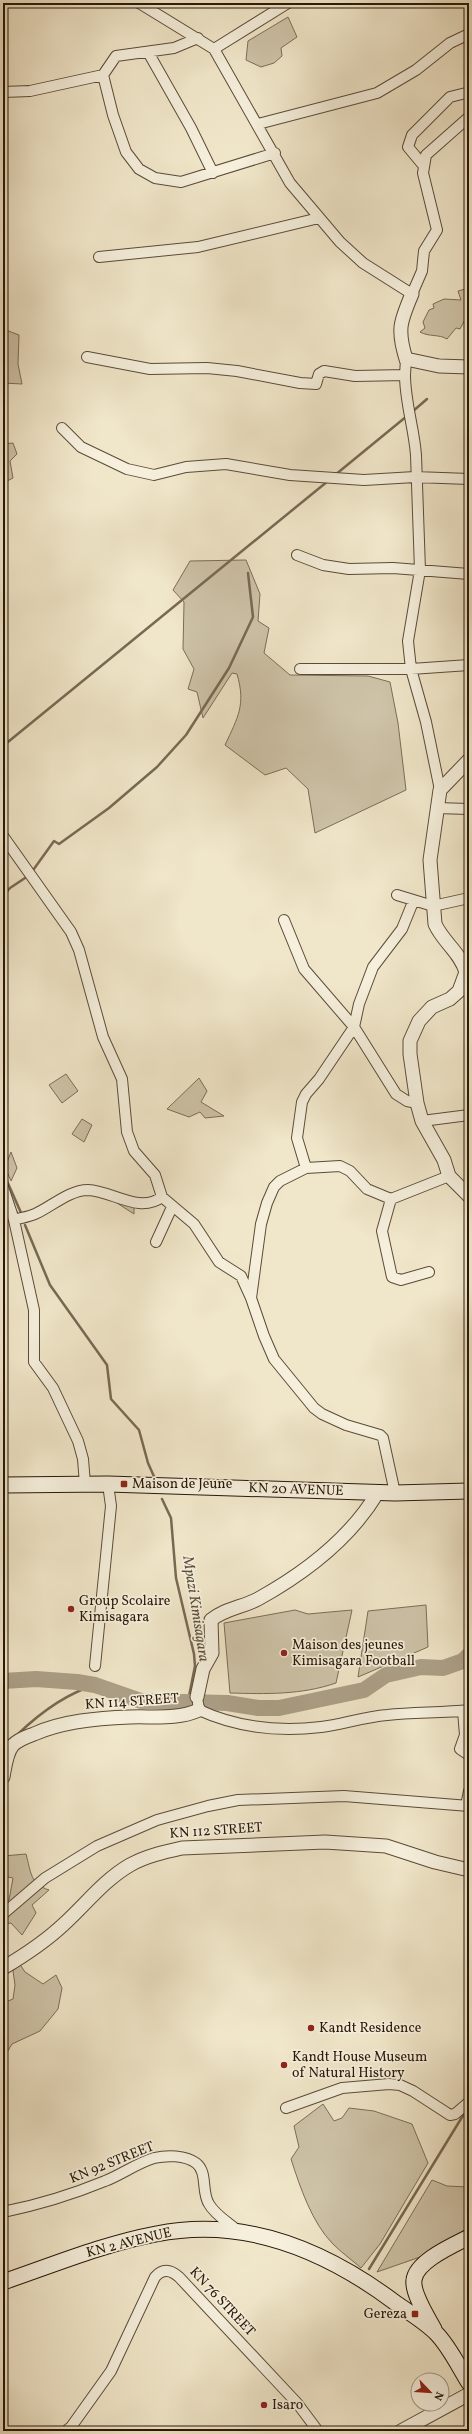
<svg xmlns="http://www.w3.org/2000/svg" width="472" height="2434" viewBox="0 0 472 2434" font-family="Vollkorn,serif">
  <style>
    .green { fill: #cec3a8; stroke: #7c6d58 }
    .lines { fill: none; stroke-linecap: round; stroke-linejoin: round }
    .stream { stroke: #786954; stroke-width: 2.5 }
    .river { stroke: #aca087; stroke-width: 16 }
    .minor-casing { stroke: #5b4b38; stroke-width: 12 }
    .tertiary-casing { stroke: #5b4b38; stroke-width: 15 }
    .secondary-casing { stroke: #291707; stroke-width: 17 }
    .minor { stroke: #f5efdc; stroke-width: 10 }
    .tertiary { stroke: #f5efdc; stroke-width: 13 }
    .secondary { stroke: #f5efdc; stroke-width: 15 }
    .poi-dot { fill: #8f2418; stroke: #f5efdc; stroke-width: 1.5 }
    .labels { text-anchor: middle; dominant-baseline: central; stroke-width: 3.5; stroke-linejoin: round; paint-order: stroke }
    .poi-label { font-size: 14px; fill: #291707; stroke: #f5efdc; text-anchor: start }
    .street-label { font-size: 14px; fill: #291707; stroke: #f5efdc }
    .water-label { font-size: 15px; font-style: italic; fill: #5d4e3a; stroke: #f5efdc }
  </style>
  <rect width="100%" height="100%" fill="#f0e6c9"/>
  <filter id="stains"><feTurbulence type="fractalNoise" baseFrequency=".005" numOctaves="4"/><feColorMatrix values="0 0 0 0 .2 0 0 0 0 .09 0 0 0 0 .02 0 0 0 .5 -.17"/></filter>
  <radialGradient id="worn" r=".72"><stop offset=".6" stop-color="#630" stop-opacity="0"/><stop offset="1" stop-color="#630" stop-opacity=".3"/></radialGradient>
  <path class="green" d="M288,17l9,20 -16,11 1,8 -8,7 -13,4 -15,-7 2,-19z
    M469,288v24l-9,17 -4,-1 -9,11c-8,-5 -18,-2 -27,-7l5,-4 -2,-6 6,-12 5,-2 -1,-4 11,-5 17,1 -3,-9z
    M3,329l16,6 -1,29 4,20 -19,-1z
    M13,443l4,11 -7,7 3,17 -10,5v-39z
    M246,560l14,34 -2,27 11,7 -5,25 26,22 78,1 22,6 8,41 8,67 -91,43 -7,-44 -22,-21 -21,7 -40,-30c13,-28 21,-40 12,-71l-5,-1 -29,45 -6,-26 -9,-3 6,-20 -11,-20 1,-47 -11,-12 17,-29z
    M66,1074l12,17 -16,12 -13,-18z
    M199,1078l8,13 -6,11 23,14 -19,2 -5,-6 -11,5 -22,-8z
    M82,1119l10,6 -8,17 -12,-8z
    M11,1152l6,16 -6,13 -6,-14z
    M100,1192l34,12v10z
    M426,1605l2,42 -70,30 10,-66z
    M295,1610l13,4 44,-4 -16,73c-35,12 -70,11 -106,10l-6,-70z
    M26,1854c5,18 4,30 23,36l-17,15 4,8 -14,22 -11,-12 -8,1v-22l6,-2 4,-22 -10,-2v-20z
    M19,1963l6,9 18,12 13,-9 6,13 -4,21 -18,22 -28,13 -9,15v-56l10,-4 2,-14 -2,-14z
    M323,2104l11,17 8,-3 7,-10 25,3 38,13 16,39 -48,81 -19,24c-9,-8 -19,-15 -28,-24 -21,-21 -33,-57 -42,-85l8,-12 -5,-21z
    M432,2180l15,6 22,1v40l-46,29 -46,16z"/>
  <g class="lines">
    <path class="stream" d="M412,412l15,-13
      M335,475l72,-59
      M3,746l325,-265
      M31,873l23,-32 5,3 50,-36 48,-41 29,-32 43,-67 24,-51 -5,-44
      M3,896l7,-8 18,-12
      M3,1172l19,43
      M25,1225l25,60 57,80 4,34 28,31 9,33 8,18
      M162,1499l9,19 5,60 18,76 1,12 -7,35
      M18,1734c22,-21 47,-40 77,-49
      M369,2269l98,-160"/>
    <path class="river" d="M3,1681l33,-2 41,3 18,3 46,16 86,2 31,5h21l85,-18 22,-15 35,-8 22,1 20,-7 6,-6"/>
    <defs>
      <path id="minor" d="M139,3l75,46 76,134 50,59 23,21 49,31 10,-23 2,-20 13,-21 -14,-57 3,-18 43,-38
        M214,49l74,-46
        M148,52l43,76 22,45
        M103,75l10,40 13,37 13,17 16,9 26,4 94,-29
        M3,92l27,-1 73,-16 13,-19 58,-8 24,-10
        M258,124l119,-31 39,-23 34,-27 19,-9
        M423,165l-15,-18 4,-12 38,-38 16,-4
        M99,257l99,-10 121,-29
        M87,357l63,12 57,-1 30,3 63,12 16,1 3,-10 5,-3 31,5 50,-1 1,-16
        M405,375c0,27 9,53 11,80l4,115 -12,71 3,28 15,53 14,68
        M62,428l19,19 46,22 27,6 32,-8 40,-3 64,11 74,5 51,-3 54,2
        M297,555l26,10 26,4 44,-1 76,6
        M300,669h111l58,-4
        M436,808l33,1
        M3,836l68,96 8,18 24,87 19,42 5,53 7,19 21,24 7,22 32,27 25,38 22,14 10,22
        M397,895l36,11 36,-8
        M284,920l20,49 50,58 42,67 11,7 10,2
        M422,1121l47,-6
        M306,1168l-9,-30 5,-36 4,-8 13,-15 35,-52 5,-23 14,-37 29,-38 11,-27
        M3,1187l11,33 20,90v52l19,26 25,53 5,18 2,25
        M391,1199l-9,32 10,46 9,3 28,-8
        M14,1220c6,-2 14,-3 21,-6 16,-7 34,-24 53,-24 25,1 51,24 74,7
        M156,1242l16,-35
        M395,1493l-12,-55 -3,-3 -34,-10 -24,-11 -8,-6 -40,-49 -10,-23 -13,-38 10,-74 6,-21 7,-16 6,-6 26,-13 34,-2 10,5 17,18 24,10 58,-23
        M95,1666l16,-160 -3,-22
        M198,1703l1,7c39,18 79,22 122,17 22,-3 43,-10 66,-12 27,-3 55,-2 82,-5
        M463,1711l2,24 -5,14 9,6
        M466,1806l3,-15
        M3,1914l42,-36 52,-32 60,-26 51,-14 30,-6 106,-4 125,10
        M286,2108l56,-20 47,-4 11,1 13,6 37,24 5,-1 14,-12
        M3,2212c35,-7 68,-17 102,-31 16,-6 32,-18 49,-23 13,-3 31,-3 42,5 12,9 5,29 13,41 6,11 20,19 29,27
        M66,2431l5,-4 40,-56 44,-94c8,-9 16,-7 24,0l118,126 21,28"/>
      <path id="tertiary" d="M412,294c-12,28 -15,36 -6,65l33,7 30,1
        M469,760l-29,30 -10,70 5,64c8,18 25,28 31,48l-7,19 -9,8 -18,8 -13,14 -9,20v13l7,49 5,18 22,39 5,16 20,20
        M197,1697l6,-28 9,-16 -1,-33c13,-11 32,-13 47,-21 47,-26 92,-60 120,-107
        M3,1777c2,-10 3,-24 10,-32 6,-6 13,-8 21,-11 29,-13 64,-16 96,-17 22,-1 47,3 69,-7
        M3,1968c22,-13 43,-27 61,-44 22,-20 40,-44 66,-59 16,-9 34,-13 52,-17l143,-6 61,4 49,16 34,8
        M401,2431l68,-37"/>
      <path id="secondary" d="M3,1485l105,-1 287,9 74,-2
        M3,2282c50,-17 100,-38 153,-48 89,-18 171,17 241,70 13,9 28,18 39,29 13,13 23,34 33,50
        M434,2329c-6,-11 -22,-36 -20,-49 2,-19 40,-35 55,-43"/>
    </defs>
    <use href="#minor" class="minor-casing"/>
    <use href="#tertiary" class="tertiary-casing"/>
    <use href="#secondary" class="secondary-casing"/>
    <use href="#minor" class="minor"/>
    <use href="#tertiary" class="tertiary"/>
    <use href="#secondary" class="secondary"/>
  </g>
  <g class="poi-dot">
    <rect x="120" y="1480" width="8" height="8" rx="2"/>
    <circle cx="71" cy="1609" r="4"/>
    <circle cx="284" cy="1653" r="4"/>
    <circle cx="311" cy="2028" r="4"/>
    <circle cx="284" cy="2065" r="4"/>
    <rect x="411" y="2310" width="8" height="8" rx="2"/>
    <circle cx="264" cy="2405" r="4"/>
  </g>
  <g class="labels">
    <g class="poi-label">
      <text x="132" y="1484">Maison de Jeune</text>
      <text x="79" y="1601">Group Scolaire<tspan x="79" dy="16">Kimisagara</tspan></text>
      <text x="292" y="1645">Maison des jeunes<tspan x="292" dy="16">Kimisagara Football</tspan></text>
      <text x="319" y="2028">Kandt Residence</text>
      <text x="292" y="2057">Kandt House Museum<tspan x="292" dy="16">of Natural History</tspan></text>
      <text x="407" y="2314" text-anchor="end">Gereza</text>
      <text x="272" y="2405">Isaro</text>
    </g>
    <g class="street-label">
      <text transform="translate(296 1490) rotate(2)">KN 20 AVENUE</text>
      <text transform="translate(132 1702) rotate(-4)">KN 114 STREET</text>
      <text transform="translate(216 1831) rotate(-4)">KN 112 STREET</text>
      <text transform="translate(112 2163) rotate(-22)">KN 92 STREET</text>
      <text transform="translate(129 2243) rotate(-14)">KN 2 AVENUE</text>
      <text transform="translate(222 2302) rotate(47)">KN 76 STREET</text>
    </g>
    <g class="water-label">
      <text transform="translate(195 1609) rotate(81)">Mpazi Kimisagara</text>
    </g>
  </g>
  <rect width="472" height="2434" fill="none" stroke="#f0e6c9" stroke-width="16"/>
  <rect x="4" y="4" width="464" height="2426" fill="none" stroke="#291707" stroke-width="2"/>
  <rect x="8" y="8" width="456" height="2418" fill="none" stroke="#291707"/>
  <g transform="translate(430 2392) rotate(115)"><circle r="19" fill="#f5efdc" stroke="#a39987"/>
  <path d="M0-3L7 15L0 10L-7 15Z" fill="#8f2418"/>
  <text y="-6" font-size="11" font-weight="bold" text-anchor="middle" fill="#291707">N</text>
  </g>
  <rect width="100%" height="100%" filter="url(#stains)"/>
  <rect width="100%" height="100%" fill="url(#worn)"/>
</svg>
